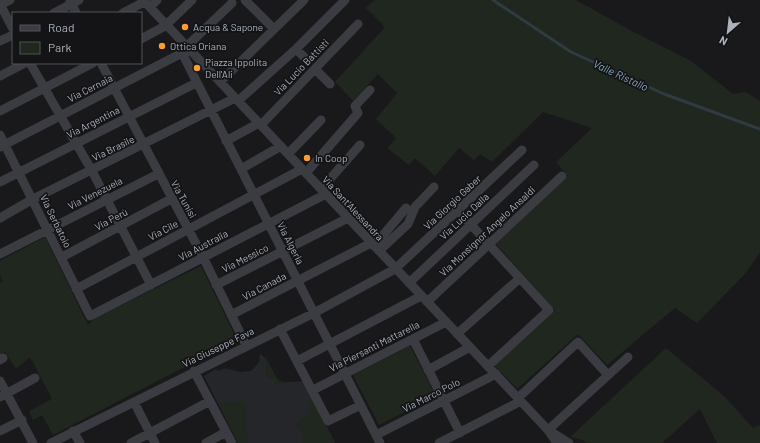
<svg xmlns="http://www.w3.org/2000/svg" width="760" height="443" viewBox="0 0 760 443" font-family="Barlow,sans-serif">
  <style>
    .built { fill: #252629 }
    .green { fill: #1f271f }
    .lines { fill: none; stroke-linecap: round; stroke-linejoin: round }
    .stream { stroke: #2e3b41; stroke-width: 3 }
    .minor { stroke: #3a3c41; stroke-width: 9 }
    .poi-dot { fill: #fc9c31; stroke: #141417; stroke-width: 1.5 }
    .labels { text-anchor: middle; dominant-baseline: central; stroke-width: 3.5; stroke-linejoin: round; paint-order: stroke }
    .poi-label { font-size: 10px; fill: #abb2bc; stroke: #141417; text-anchor: start }
    .street-label { font-size: 10px; fill: #abb2bc; stroke: #141417 }
    .water-label { font-size: 11px; font-style: italic; fill: #81a6b8; stroke: #141417 }
  </style>
  <rect width="100%" height="100%" fill="#19191c"/>
  <path class="built" d="M260,354l6,4 1,20 7,-1 1,6 29,-2 31,62h-97l-34,-67 12,-7 2,2 7,-3 15,4 11,-1 8,-9z"/>
  <path class="green" d="M374,0h202l52,29 63,32 42,33 13,-2 14,9v151l-14,21 -49,50 -22,-15 -68,57 -29,-31 -61,55 -23,-24 61,-55 -59,-66 72,-68 -12,-14 36,-34 -49,-16 -51,50 -12,-8 -6,6 -15,-12 -24,28 -20,-18 -6,7 -22,-17 9,-10 -20,-19 21,-26 -19,-19 -25,27 -18,-19 50,-55 -19,-19z
    M45,237l43,88 7,-7 106,-52 36,74 -184,95 -11,-20 -9,5 -4,-9 23,-12 -22,-42 -14,12 -11,-17 -5,3v-72l3,-2 -3,-6v-14z
    M410,346l26,50 -57,29 -26,-50z
    M666,348l59,49 28,31 7,-3v18h-43l-17,-34 -38,34h-75l-7,-4 -10,-2z
    M266,358l12,22 8,3 -12,1v-7l-7,1z
    M313,399l22,44h-33v-7l2,-3 -9,-8 13,-11z
    M221,402h24l2,41h-9l-20,-40z"/>
  <g class="lines">
    <path class="stream" d="M493,0l78,52 93,42 96,35"/>
    <path class="minor" d="M70,0l6,13
      M143,0l405,430 9,13
      M245,0l29,29
      M0,4l13,25
      M0,5l10,-5
      M150,7l7,-7
      M54,13l25,-13
      M123,13l21,-11
      M141,39l24,-13 27,-26
      M0,41l13,-6
      M186,47l46,-44
      M296,49l10,10
      M182,53l198,390
      M30,63l62,108 59,114
      M101,63l102,194 43,88
      M315,69l15,15
      M0,76l25,-13
      M220,82l84,-82
      M238,101l58,-52 49,-49
      M0,111l93,-48
      M261,125l97,-101
      M0,135l90,181 236,-122
      M226,141l33,-18
      M0,147l182,-94 5,-1
      M288,154l33,-34
      M241,169l40,-23
      M306,173l52,-60 -3,-7 15,-16
      M0,182l196,-99
      M321,189l39,-44
      M452,204l97,106 -61,56
      M0,218l33,-19 202,-101
      M374,246l32,-38
      M379,251l29,-27 7,-17 19,-20
      M0,254l158,-80
      M62,257l109,-58
      M409,283l125,-118
      M216,285l132,-67
      M76,289l226,-120
      M427,302l135,-126
      M231,315l140,-72
      M280,329l48,92 33,-16
      M457,334l63,-56
      M413,339l47,94
      M0,360l3,-2
      M297,361l124,-65
      M428,370l42,-23
      M194,371l38,72
      M0,381l33,62
      M313,390l133,-68
      M0,397l35,-19
      M518,398l60,-56 30,33
      M134,402l21,41
      M548,430l80,-73
      M0,431l22,-11
      M73,431l7,12
      M553,433l16,10
      M376,435l120,-61
      M51,443l263,-130 81,-44 127,-119
      M131,443l79,-42
      M206,443l20,-11
      M439,443l82,-42"/>
  </g>
  <g class="poi-dot">
    <circle cx="185" cy="27" r="4"/>
    <circle cx="162" cy="46" r="4"/>
    <circle cx="197" cy="68" r="4"/>
    <circle cx="307" cy="158" r="4"/>
  </g>
  <g class="labels">
    <g class="poi-label">
      <text x="193" y="27">Acqua &amp; Sapone</text>
      <text x="170" y="46">Ottica Oriana</text>
      <text x="205" y="62">Piazza Ippolita<tspan x="205" dy="12">Dell'Ali</tspan></text>
      <text x="315" y="158">In Coop</text>
    </g>
    <g class="street-label">
      <text transform="translate(301 67) rotate(-46)">Via Lucio Battisti</text>
      <text transform="translate(90 88) rotate(-27)">Via Cernaia</text>
      <text transform="translate(93 122) rotate(-27)">Via Argentina</text>
      <text transform="translate(113 148) rotate(-26)">Via Brasile</text>
      <text transform="translate(95 193) rotate(-27)">Via Venezuela</text>
      <text transform="translate(184 199) rotate(61)">Via Tunisi</text>
      <text transform="translate(452 202) rotate(-43)">Via Giorgio Gaber</text>
      <text transform="translate(353 208) rotate(47)">Via Sant'Alessandra</text>
      <text transform="translate(464 216) rotate(-43)">Via Lucio Dalla</text>
      <text transform="translate(111 219) rotate(-28)">Via Perù</text>
      <text transform="translate(56 221) rotate(64)">Via Serbatoio</text>
      <text transform="translate(163 230) rotate(-28)">Via Cile</text>
      <text transform="translate(487 231) rotate(-43)">Via Monsignor Angelo Ansaldi</text>
      <text transform="translate(291 243) rotate(63)">Via Algeria</text>
      <text transform="translate(203 245) rotate(-28)">Via Australia</text>
      <text transform="translate(245 258) rotate(-27)">Via Messico</text>
      <text transform="translate(264 286) rotate(-28)">Via Canada</text>
      <text transform="translate(374 346) rotate(-27)">Via Piersanti Mattarella</text>
      <text transform="translate(218 347) rotate(-26)">Via Giuseppe Fava</text>
      <text transform="translate(431 395) rotate(-27)">Via Marco Polo</text>
    </g>
    <g class="water-label">
      <text transform="translate(621 75) rotate(25)">Valle Ristallo</text>
    </g>
  </g>
  <rect x="12" y="12" width="130" height="52" fill="#141417" stroke="#505359"/>
  <rect x="20" y="25" width="20" height="6" fill="#3a3c41" stroke="#505359"/>
  <text x="48" y="32" font-size="12" fill="#abb2bc">Road</text>
  <rect x="20" y="42" width="20" height="12" fill="#1f271f" stroke="#505359"/>
  <text x="48" y="52" font-size="12" fill="#abb2bc">Park</text>
  <g transform="translate(728 32) rotate(208)" stroke="#141417" stroke-width="3" paint-order="stroke">
  <path d="M0-3L7 15L0 10L-7 15Z" fill="#abb2bc"/>
  <text y="-6" font-size="11" font-weight="bold" text-anchor="middle" fill="#abb2bc">N</text>
  </g>
</svg>
